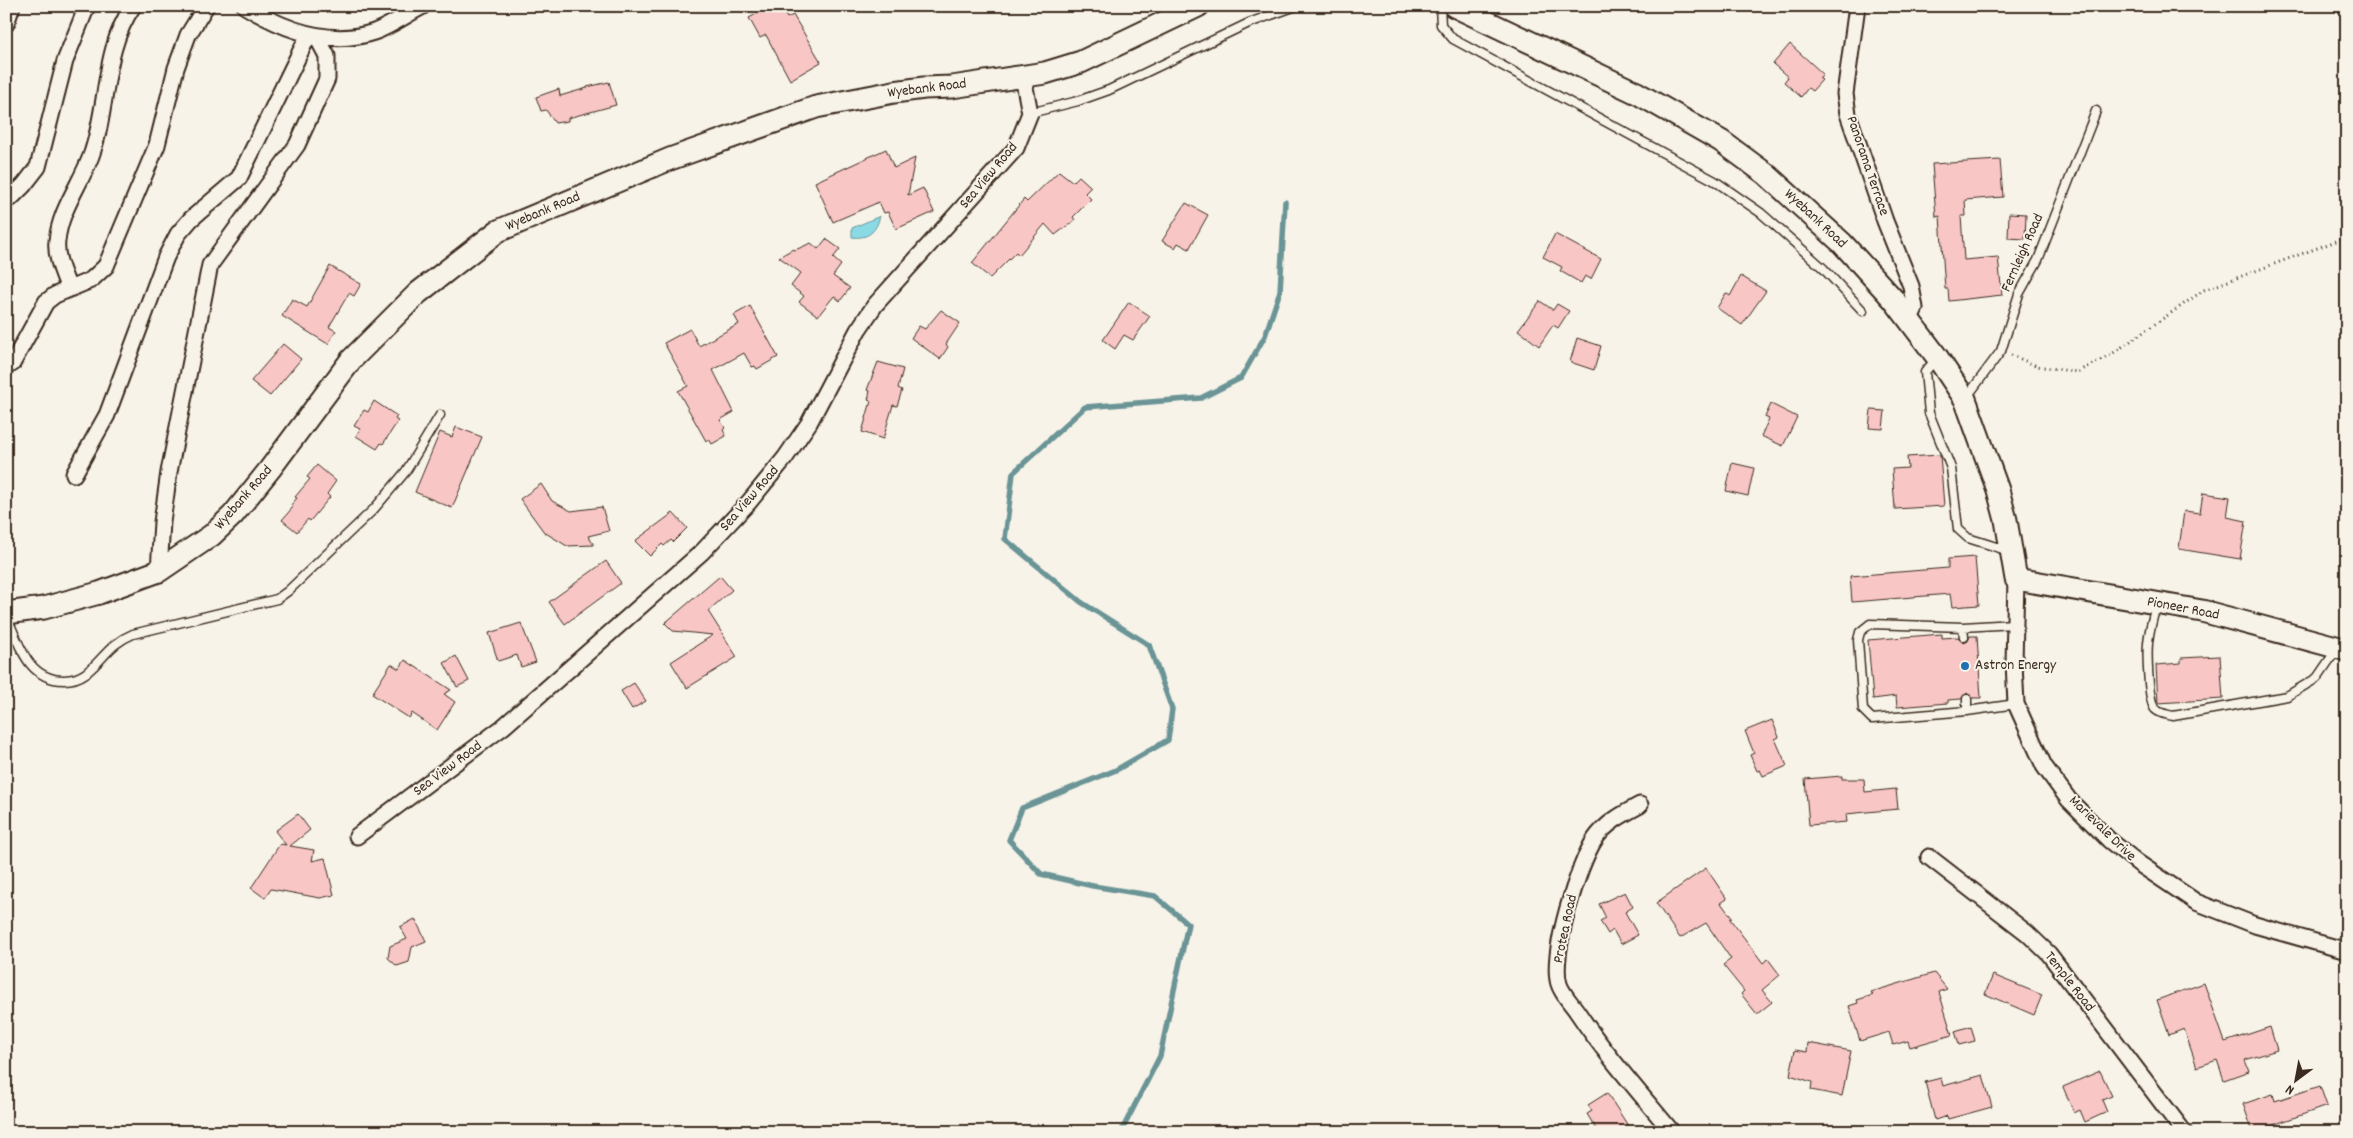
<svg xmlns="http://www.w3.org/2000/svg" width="2353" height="1138" viewBox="0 0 2353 1138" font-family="Dekko,sans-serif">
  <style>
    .water { fill: #8adae6; stroke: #6a9496 }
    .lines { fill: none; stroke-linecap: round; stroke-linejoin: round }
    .stream { stroke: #6a9496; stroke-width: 5.5 }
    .building { fill: #f8c7c5; stroke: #3b2a1e }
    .lane-casing { stroke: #3b2a1e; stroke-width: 11 }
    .street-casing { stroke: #3b2a1e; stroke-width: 19 }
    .secondary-casing { stroke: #3b2a1e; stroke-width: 25 }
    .path { stroke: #3b2a1e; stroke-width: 3; stroke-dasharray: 1 4; stroke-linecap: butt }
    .lane { stroke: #f7f3e8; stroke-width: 8 }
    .street { stroke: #f7f3e8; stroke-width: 15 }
    .secondary { stroke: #f7f3e8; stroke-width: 21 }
    .poi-dot { fill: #1f6fb2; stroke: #f7f3e8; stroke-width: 2 }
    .labels { text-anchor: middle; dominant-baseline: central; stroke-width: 4; stroke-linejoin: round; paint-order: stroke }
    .street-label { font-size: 15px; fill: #3b2a1e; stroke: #f7f3e8 }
    .poi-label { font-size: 15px; fill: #3b2a1e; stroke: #f7f3e8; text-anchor: start }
  </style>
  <rect width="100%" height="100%" fill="#f7f3e8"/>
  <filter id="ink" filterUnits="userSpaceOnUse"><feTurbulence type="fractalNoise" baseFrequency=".02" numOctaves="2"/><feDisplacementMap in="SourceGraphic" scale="10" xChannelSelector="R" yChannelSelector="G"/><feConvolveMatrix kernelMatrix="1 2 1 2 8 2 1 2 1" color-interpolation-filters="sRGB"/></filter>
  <g filter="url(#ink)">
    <path class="water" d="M880,216c-4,16 -12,23 -28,21v-9z"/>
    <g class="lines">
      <path class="stream" d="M1121,1132l39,-76 28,-132 -33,-28 -62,-10 -52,-12 -32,-34 13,-32 94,-38 52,-30 4,-31 -23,-64 -68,-43 -76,-63 8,-66 72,-66 116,-9 40,-20 24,-42 15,-45 5,-89"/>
    </g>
    <path class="building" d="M771,6h10l6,12 6,-3 28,47 -31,18 -24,-45 -6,3 -11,-20z
      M1790,44l33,30 -4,4 3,2 -10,11 -4,-3 -7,9 -17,-15 4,-5 -15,-13z
      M609,82l7,23 -48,13v3l-13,2 -9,-13 -5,1 -5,-14 23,-8 1,7 27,-8v-1z
      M886,149l8,19 21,-10 -7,37 15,-7 11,24 -38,17 -8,-17 -4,1 -5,-11 -46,20 -18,-40z
      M2000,160l3,37 -38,3 1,16h-5l3,44 34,-3 4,38 -53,6 -1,-12h-3l-5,-73 -4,1 -4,-53z
      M1059,171l14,11 6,-6 12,11 -6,6 6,6 -18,18 2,3 -20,15 -10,-11 -26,31 -3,-3 -26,26 -18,-15 52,-64 3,3z
      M1186,203l22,12 -19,34 -11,-6 -3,5 -13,-7z
      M2009,213l17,1 -1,25 -17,-1z
      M1555,234l46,25 -10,20 -6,-3 -4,7 -21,-12 2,-4 -19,-10z
      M826,239l14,10 -7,9 8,7 -8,11 17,12 -10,13 -6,-5 -16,20 -19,-14 5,-6 -13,-10 10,-13 -22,-16 14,-8 2,1 16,-7 7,6z
      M330,266l31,18 -7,12 -5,-3 -20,34 7,4 -8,13 -46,-28 10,-17 15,8z
      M1741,276l25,15 -24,34 -25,-17 9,-15 4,3z
      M1540,301l13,9 4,-6 12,7 -11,17 -5,-3 -14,21 -21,-16z
      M1129,302l21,14 -17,24 -9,-5 -9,14 -12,-9z
      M750,306l28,51 -21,12 -2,-3 -3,1 -8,-14 -31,17 21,42 -14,8 5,8 -2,2 3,6 -14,8 -3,-5 -3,2 -28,-50 10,-5 -24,-43 26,-14 9,17 40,-22 -5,-9z
      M941,310l19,13 -14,21 2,3 -8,12 -29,-21 8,-12 6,3z
      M1577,338l24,8 -7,24 -24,-8z
      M283,344l18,15 -31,37 -19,-15z
      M878,362l25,7 -5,19 4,2 -5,16 -4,-1 -10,34 -21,-7 9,-31 -3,-1 2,-9 -3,-1z
      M374,401l23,15 -2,3 3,2 -15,23 -2,-1 -4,6 -21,-13 4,-7 -6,-3 10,-16 4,2z
      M1771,404l26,13 -14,29 -22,-10 8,-17 -4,-2z
      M1871,410l14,1 -2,18 -14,-1z
      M456,427l26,10 -30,71 -37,-16 25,-60 12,5z
      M1940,455l4,51 -49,3 -3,-40 16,-1 -1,-11z
      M1732,463l22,5 -6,28 -22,-5z
      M317,465l19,16 -9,13 3,3 -20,24 -2,-2 -11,13 -15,-12 11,-13 -2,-2 6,-7 -2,-1 15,-18 -3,-2z
      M541,484l11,17 19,10 31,-4 7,24 -21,5 6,9 -27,1 -23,-14 -24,-33z
      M2203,493l27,4 -3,20 19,4 -6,38 -61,-10 5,-38 16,2z
      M673,513l14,15 -14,14 -2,-2 -7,6 -2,-2 -12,12 -15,-15z
      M1975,557l4,48 -27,2 -2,-13 -98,8 -2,-26 98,-8v-9z
      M606,561l15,22 -56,41 -16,-22z
      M720,576l12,14 -24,21 29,46 -50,31 -16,-26 42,-27 -40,-4 -8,-8z
      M521,623l15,39 -15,5 -4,-12 -19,6 -9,-28z
      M1942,634v4l16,-1 6,6 4,-2 2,-5h7l4,62h-9l-5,-5 -6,6 -13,1v3l-51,4 -1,-11 -23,3 -5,-59z
      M456,656l13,25 -12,6 -13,-24z
      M2220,656l3,43 -65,4 -2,-38 25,-2v-5z
      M405,660l46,30 -7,4 11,8 -18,28 -25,-17 -3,5 -37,-24 19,-30 8,5z
      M634,683l12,18 -14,8 -11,-18z
      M1772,720l7,17 -4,2 12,27 -24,10 -3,-6 -3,1 -7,-16 4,-2 -9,-22z
      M1842,776v3h22l1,13 31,-3 2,20 -52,5 1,8 -38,3 -4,-46z
      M298,814l12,16 -20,16 24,4 -2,11 13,-3 9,37 -14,3 -49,-9 -6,9 -14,-10 29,-44 6,1 -11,-14z
      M1706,868l21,31 -6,4 11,15 -2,1 33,44 5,-4 12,16 -18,15 10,12 -15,12 -16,-20 3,-3 -21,-26 8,-6 -25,-36 -26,15 -24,-35z
      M1625,892l8,15 -8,5 13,23 -17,9 -8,-14 -5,4 -8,-13 6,-3 -7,-14z
      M415,919l11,22 -14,6 -3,15 -12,4 -9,-8 2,-12 17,-7 -7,-12z
      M1934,973l13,16 -8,3 13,43 -42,12 -2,-6 -15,4 -4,-13 -29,9 -11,-35 9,-3 -1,-3 16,-5 -2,-3z
      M1993,975l49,20 -8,20 -49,-21z
      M2204,983l21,59 45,-15 7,23 -32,10 4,11 -25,9 -7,-20 -20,7 -13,-38 -15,6 -12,-35z
      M1971,1026l4,15 -16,4 -4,-14z
      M1808,1043l43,8 -9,45 -31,-6 1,-8 -22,-7 5,-25 12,2z
      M2100,1071l12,25 -10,4 5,12 -22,10 -5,-12 -6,3 -11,-26z
      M1983,1075l9,32 -44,12 -1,-3 -12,4 -10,-38 16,-4 2,8z
      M2320,1086l7,20 -74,26 -10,-28 30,-10 2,7z
      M1607,1093l25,39h-34l-11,-18 5,-3 -4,-6z"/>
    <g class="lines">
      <defs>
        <path id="lane" d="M1440,6l1,19 12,14 262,142 46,32 62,55 40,43
          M1030,113l48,-12 31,-11 140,-67 47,-17
          M1936,359l-11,13 4,41 22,55 7,61 10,9 41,13
          M1966,398l35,-47 18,-57 19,-34 58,-149
          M2156,605c-3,13 -7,25 -8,38 -1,12 0,58 7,66 5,5 11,5 18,7l114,-20 30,-18 20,-29
          M6,615c13,28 21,65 58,65 8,0 15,-2 22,-7 19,-15 23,-29 47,-39l144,-35 11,-8 86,-82 17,-20 15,-18 34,-56
          M1963,627l-93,-3 -10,8 -2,8 5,70 9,9 95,-8
          M1964,637l-1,-10 51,-3
          M1967,699v12l49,-7"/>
        <path id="street" d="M245,6c39,24 85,41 129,26 17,-6 33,-18 49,-26
          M1857,6l-12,88 3,20 37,107 26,65 4,22 -6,13
          M6,24l6,-18
          M6,199l5,-1 13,-13 14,-18 27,-106 22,-55
          M69,289c-5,-14 -14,-32 -12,-48 3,-31 23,-56 34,-85 18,-49 11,-105 42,-150
          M12,364l34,-62 9,-7 36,-15 15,-14 51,-121 19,-77 12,-33 18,-29
          M74,474l33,-59 59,-158 12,-23 13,-15 48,-41 70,-144
          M159,571l3,-49 7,-50 41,-207 87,-120 30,-66v-23l-10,-19
          M2016,579l-2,84 2,41 28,62 25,34 40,40 29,23 58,39 59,23 92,26
          M1640,805c-17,9 -34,18 -45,34 -17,26 -45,116 -36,145 3,10 13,20 19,29 28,42 62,80 94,119
          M357,836l146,-109 199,-175 47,-50 36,-44 24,-35 49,-93 17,-25 141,-157 14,-35 -7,-36
          M1929,857l98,76 22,21 135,178"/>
        <path id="secondary" d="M1454,6l183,87 84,48 45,33 76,69 52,57 43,57 28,42 33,91 8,30 10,59 186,32 145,39
          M6,613l38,-5 55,-15 60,-22 53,-36 21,-20 37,-46 81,-109 67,-67 80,-62 172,-72 146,-52 78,-15 30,-4 28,-1 93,-14 36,-11 117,-56"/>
      </defs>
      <use href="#lane" class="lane-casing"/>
      <use href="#street" class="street-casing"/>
      <use href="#secondary" class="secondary-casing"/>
      <path class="path" d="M2011,355l26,11 40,6 35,-18 92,-64 143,-53"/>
      <use href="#lane" class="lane"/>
      <use href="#street" class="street"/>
      <use href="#secondary" class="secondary"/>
    </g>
  </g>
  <circle class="poi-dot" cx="1965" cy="666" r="5"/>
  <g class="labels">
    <g class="street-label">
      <text transform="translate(927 89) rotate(-7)">Wyebank Road</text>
      <text transform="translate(1867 166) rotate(71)">Panorama Terrace</text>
      <text transform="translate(989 176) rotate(-50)">Sea View Road</text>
      <text transform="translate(543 212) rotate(-23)">Wyebank Road</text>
      <text transform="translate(1815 219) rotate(43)">Wyebank Road</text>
      <text transform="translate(2023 253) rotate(-66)">Fernleigh Road</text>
      <text transform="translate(244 498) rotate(-49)">Wyebank Road</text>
      <text transform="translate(750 499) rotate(-49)">Sea View Road</text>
      <text transform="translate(2183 609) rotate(11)">Pioneer Road</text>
      <text transform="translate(448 769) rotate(-37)">Sea View Road</text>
      <text transform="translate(2102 829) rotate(44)">Marievale Drive</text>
      <text transform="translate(1566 929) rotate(-78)">Protea Road</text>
      <text transform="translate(2069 982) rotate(52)">Temple Road</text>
    </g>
    <g class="poi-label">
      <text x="1975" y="666">Astron Energy</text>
    </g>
  </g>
  <rect width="2353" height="1138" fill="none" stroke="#f7f3e8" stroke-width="25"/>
  <rect x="12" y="12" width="2328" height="1113" fill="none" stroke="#3b2a1e" stroke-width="2" filter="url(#ink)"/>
  <g transform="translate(2296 1080) rotate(212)" stroke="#f7f3e8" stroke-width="4" paint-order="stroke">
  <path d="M0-4L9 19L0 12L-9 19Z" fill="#3b2a1e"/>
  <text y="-8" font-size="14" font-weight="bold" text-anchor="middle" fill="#3b2a1e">N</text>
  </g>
</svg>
